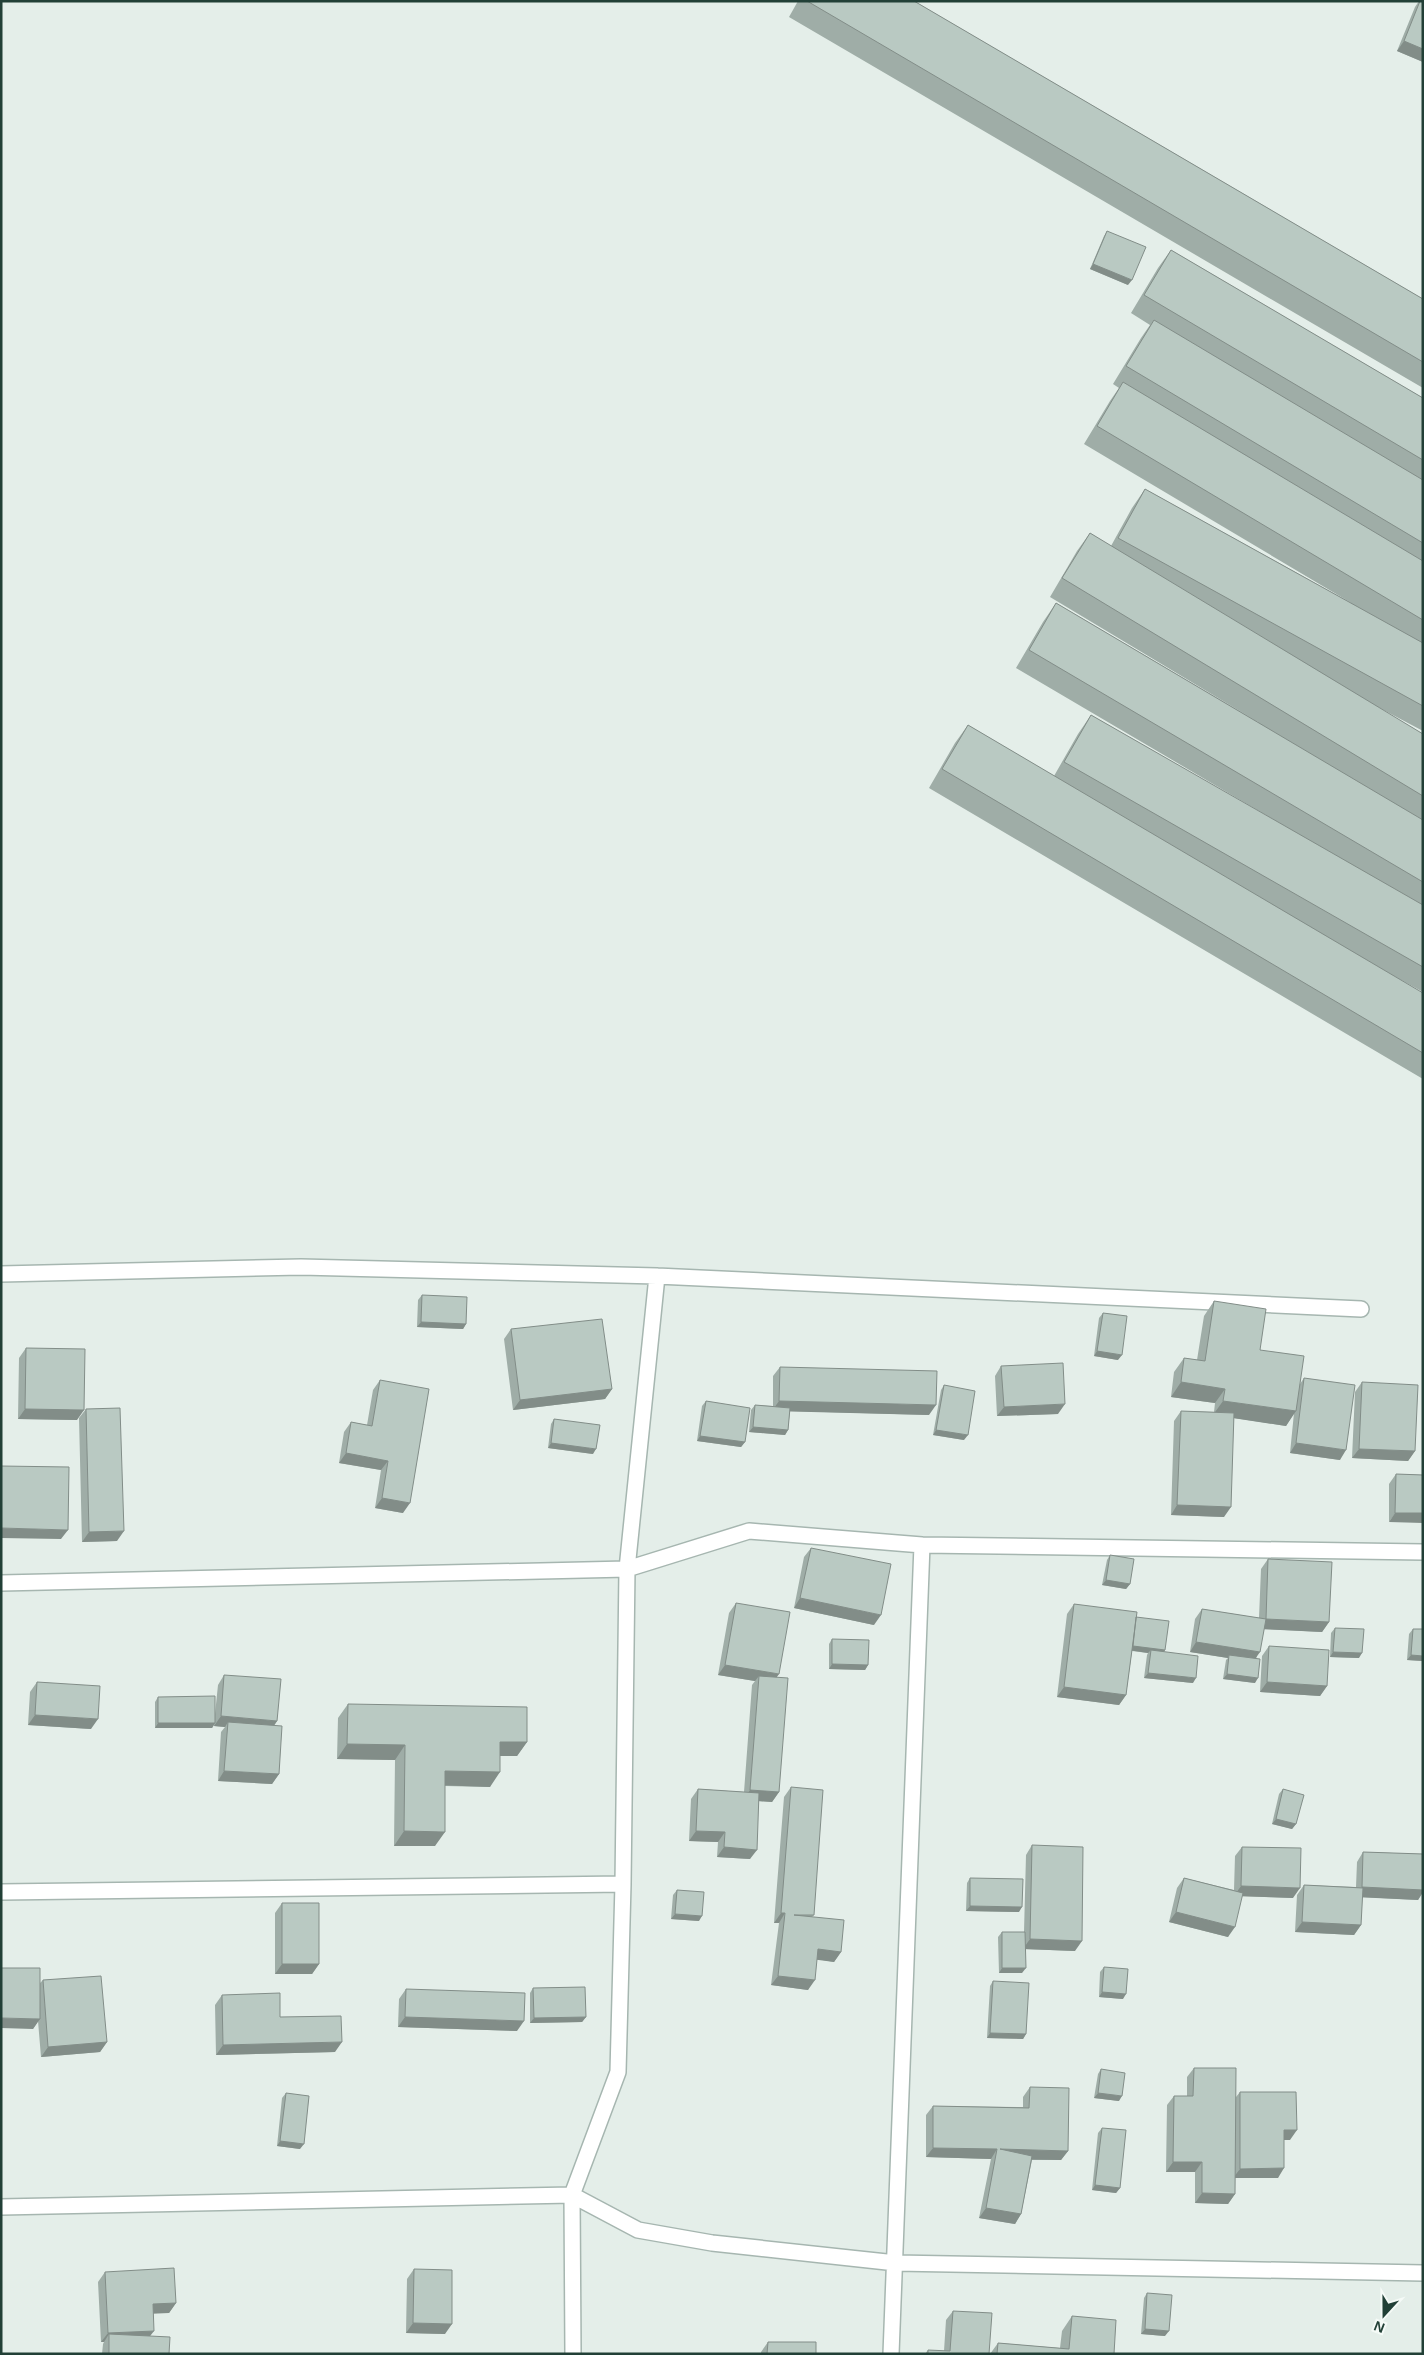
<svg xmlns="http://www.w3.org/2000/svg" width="1424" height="2355" viewBox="0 0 1424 2355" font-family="Helvetica,sans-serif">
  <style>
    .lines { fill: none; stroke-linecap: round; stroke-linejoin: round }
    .minor-casing { stroke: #a6b6b0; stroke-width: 18 }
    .minor { stroke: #fff; stroke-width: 15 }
    .wall { fill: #9fada7 }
    .shaded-wall { fill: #828d88 }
    .building { fill: #b9c9c2; stroke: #828d88 }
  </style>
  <rect width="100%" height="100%" fill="#e4eee9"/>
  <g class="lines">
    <defs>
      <path id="minor" d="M1,1274l300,-7 356,9 704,33
        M922,1545l501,7
        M1,1583l626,-14 122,-38 173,14 -31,809
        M1,1892l622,-8
        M1,2207l571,-12 46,-123 5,-188 4,-315 30,-293
        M573,2354l-1,-159 66,35 74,13 184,20 527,10"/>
    </defs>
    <use href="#minor" class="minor-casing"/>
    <use href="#minor" class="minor"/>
  </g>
  <path class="wall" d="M798,1h116l509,298v89l-634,-371z
    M1419,1h4v61l-26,-11 18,-44z
    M1107,231l21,54 -38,-16 14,-33z
    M1171,250l252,148v333l-49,-26 49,29v258l-31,-17 31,18v86l-494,-291 26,-45 13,-18 86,51 24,-42 13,-19 202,116 -277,-163 27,-46 13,-19 202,119 -208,-125 27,-46 13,-18 21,13 21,-38 13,-19 208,115 -269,-160 26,-43 9,-13 -6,-4 28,-46 9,-13 -19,-12 27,-45z
    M422,1295l44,29 -3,5 -46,-2 1,-27z
    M1214,1301l46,49 40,34 4,-6 36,82 -50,-7 4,-40 -8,13 -52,-8 -10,99 -53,-2 3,-94 7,-10 33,1 1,-9 -44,-6 3,-25 10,-14 13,2 7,-44z
    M1103,1313l15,47 -24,-4 5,-38z
    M511,1329l101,60 -7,10 -92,11 -9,-71z
    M26,1348l51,72 -59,-1 1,-61z
    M1001,1366l57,48 -61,2 -2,-40z
    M780,1367l149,48 -139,-4 -2,19 -3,5 -36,-3 2,-22 4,-5 18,1v-30z
    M380,1380l23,133 -28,-5 6,-38 -42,-7 5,-31 7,-10 16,3 6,-35z
    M1362,1382l53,69 -7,10 -56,-3 3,-66z
    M944,1385l20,55 -31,-5 8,-45z
    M706,1401l39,41 -4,5 -44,-6 5,-35z
    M86,1409l31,132 -35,1 -3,-124z
    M554,1419l39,35 -45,-6 3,-24z
    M1396,1474l27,1 -34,47v-38z
    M811,1548l63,77 -80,-17 10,-51z
    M1110,1555l20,29 -4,5 -24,-4 5,-25z
    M1268,1559l61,63 -7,10 -58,-3 -8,30 -1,24 -32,-4 3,-19 2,-2 -38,-6 5,-33 7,-10 57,9 2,-49z
    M736,1603l41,74 2,115 -7,10 -13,-1 -9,58 -33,-2 1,-15 -29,-1 2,-42 7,-10 46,3 8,-107 3,-4 -37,-6 11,-62z
    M1074,1604l62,13 29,33 -1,2 29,31 -49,-5 3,-23 1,-2 -16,-2 -6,44 -7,10 -62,-8 10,-83z
    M1335,1628l24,30 -29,-1 1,-24z
    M1413,1629l10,32 -16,-1 2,-26z
    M832,1639l36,26 -3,5 -36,-1v-25z
    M1269,1646l58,40 -7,10 -60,-4 2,-36z
    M224,1675l53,46 -3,5 5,48 -7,10 -54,-3 3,-49 4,-5 -11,-1v-1l-2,3h-57v-26l3,-5 57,17 3,-29z
    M37,1682l54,47 -63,-4 2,-33z
    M348,1704l179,38 -10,14h-17l-10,31 -45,-1 -10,60h-41l1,-86 -58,-1 1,-41z
    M791,1787l23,128 -2,2 29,35 -7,10 -17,-3 -9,31 -37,-5 8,-62h-5l10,-126z
    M1283,1789l13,35 -4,5 -20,-5 7,-30z
    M1032,1845l43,106 -50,-2 -3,24h-23l-1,-36 4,-5h22l2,-77z
    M1242,1847l51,51 -51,-2 -14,41 -59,-15 8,-34 7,-10 50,12 1,-34z
    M1363,1852l60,2v38l-5,8 -56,-3 -1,28 -7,10 -59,-3 2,-37 7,-10 52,2 1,-25z
    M970,1878l49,34 -53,-1 1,-28z
    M677,1890l22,31 -28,-2 2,-24z
    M282,1903l37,61 -7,10h-37v-61z
    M1104,1967l19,32 -24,-2 1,-25z
    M43,1980l64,62 -7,10 -59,5 -3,-36 -5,8 7,-46z
    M993,1981l33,53 -3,5 -36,-1 3,-52z
    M533,1988l53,29 -4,5 -52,1v-30z
    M406,1989l111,42 -119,-4 1,-28z
    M222,1995l58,22 55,35 -119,3 -1,-50z
    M1194,2068l42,29 4,-5 50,48h-6l-6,38h-43v16l-7,10 -33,-1v-31h-29l1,-67 7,-9h13v-19z
    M1101,2069l18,32 -25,-3 4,-24z
    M1030,2087l38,64 -7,9h-29l-11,54 -6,10 -36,-6 12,-59 -65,-2v-42l7,-9 90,1v-10z
    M286,2093l14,56 -23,-3 5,-48z
    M1102,2128l18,60 -4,5 -24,-3 6,-57z
    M414,2269l31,65 -39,-1 1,-54z
    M105,2272l71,31 -7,10h-16l-3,23 19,18h-67l1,-10 1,-2h-3l-3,-60z
    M1147,2293l18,43 -24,-2 3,-36z
    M953,2311l36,43h-64l3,-4 16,1 2,-31z
    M1072,2316l42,38h-124l8,-11 62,5 2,-17z
    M768,2342l48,12h-55v-2z"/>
  <path class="shaded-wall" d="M1404,41l19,8v13l-26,-11z
    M1093,264l39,16 -4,5 -38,-16z
    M421,1322l45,2 -3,5 -46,-2z
    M1097,1351l25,4 -4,5 -24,-4z
    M1181,1382l44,7 -10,14 -44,-6z
    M612,1389l-7,10 -92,11 7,-10z
    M779,1401l157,4 -7,10 -157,-4z
    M1223,1401l73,10 -10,15 -73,-11z
    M1065,1404l-7,10 -61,2 7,-9z
    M25,1409l59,1 -7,10 -59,-1z
    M753,1427l35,3 -3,5 -36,-3z
    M936,1430l32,5 -4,5 -31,-5z
    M700,1436l45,6 -4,5 -44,-6z
    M551,1443l45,6 -3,5 -45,-6z
    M1296,1443l50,7 -6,10 -50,-7z
    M1359,1449l56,2 -7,10 -56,-3z
    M346,1453l42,8 -7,9 -42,-7z
    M382,1498l28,5 -7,10 -28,-5z
    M1177,1505l54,2 -7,10 -53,-2z
    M1395,1513h28v10l-34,-1z
    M1,1528l67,2 -7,9 -60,-1z
    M124,1531l-7,10 -35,1 7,-10z
    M1106,1580l24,4 -4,5 -24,-4z
    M800,1598l81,17 -7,10 -80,-17z
    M1266,1619l63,3 -7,10 -63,-3z
    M1196,1642l64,10 -7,10 -24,-7 -1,3 -38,-6z
    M1131,1645l34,5 -3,5 -11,-5 -3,3 -20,-3z
    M1333,1652l29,1 -3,5 -29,-1z
    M1411,1655l12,1v5l-16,-1z
    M832,1664l36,1 -3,5 -36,-1z
    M725,1665l54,9 -7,10 -13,-8 -4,5 -37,-6z
    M1148,1673l48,5 -3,5 -49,-5z
    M1227,1674l31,4 -3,5 -32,-4z
    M1267,1682l60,4 -7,10 -60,-4z
    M1064,1687l62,8 -7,10 -62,-8z
    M35,1715l63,4 -7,10 -63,-4z
    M221,1716l56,5 -7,10 -42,-9 -3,5 -11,-1z
    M158,1723h57l-3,5h-57z
    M500,1742h27l-10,14h-27z
    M347,1744l58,1 -10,15 -58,-1z
    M224,1771l55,3 -7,10 -54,-3z
    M445,1771l55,1 -10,15 -55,-2z
    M750,1790l29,2 -7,10 -29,-2z
    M1276,1819l20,5 -4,5 -20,-5z
    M404,1831l41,1 -10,14h-41z
    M696,1831l29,1 -7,10 -29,-1z
    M724,1847l33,3 -7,9 -33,-2z
    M1241,1886l59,2 -7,10 -59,-2z
    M1362,1887l61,3v2l-5,8 -63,-3z
    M970,1906l52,1 -3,5 -53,-1z
    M1176,1912l59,15 -7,10 -59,-15z
    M781,1913h4l-6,10h-5z
    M675,1914l27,2 -3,5 -28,-2z
    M1302,1922l59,3 -7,10 -59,-3z
    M1030,1939l52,2 -7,10 -52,-2z
    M818,1949l23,3 -7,10 -23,-3z
    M282,1964h37l-7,10h-37z
    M1002,1968h24l-4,5h-23z
    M778,1976l37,4 -7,10 -37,-5z
    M1102,1992l24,2 -3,5 -24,-2z
    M405,2017l119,4 -7,10 -119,-4z
    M586,2017l-4,5 -52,1 4,-5z
    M1,2018l39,1 -7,10 -32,-1z
    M990,2033l36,1 -3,5 -36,-1z
    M107,2042l-7,10 -59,5 7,-10z
    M342,2042l-7,10 -119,3 7,-10z
    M1098,2093l24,3 -3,5 -25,-3z
    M1284,2130h13l-7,10h-13z
    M280,2141l24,3 -4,5 -23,-3z
    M933,2148l64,1 -6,10 -65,-2z
    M1000,2149l68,2 -7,9 -65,-1z
    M1173,2162h29l-7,10h-29z
    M1284,2168l-6,10h-45l7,-9z
    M1095,2185l25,3 -4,5 -24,-3z
    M1202,2193l33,1 -7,10 -33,-1z
    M986,2208l35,6 -6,10 -36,-6z
    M176,2303l-7,10 -23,1 7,-10z
    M413,2323l39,1 -7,10 -39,-1z
    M1145,2329l24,2 -4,5 -24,-2z
    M154,2331l-7,9 -38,-6 -5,8h-3l7,-9z"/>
  <path class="building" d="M807,1h107l509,298v63z
    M1420,1h3v48l-19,-8z
    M1107,231l39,16 -14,33 -39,-16z
    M1171,250l252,148v62l-279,-165z
    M1154,320l269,160v63l-297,-177z
    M1123,382l300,179v59l-326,-194z
    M1145,489l278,154v63l-305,-168z
    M1090,533l333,201v62l-361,-218z
    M1056,603l367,217v62l-394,-232z
    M1091,715l332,190v62l-359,-205z
    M968,725l455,268v60l-481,-284z
    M422,1295l45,2 -1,27 -45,-2z
    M1214,1301l52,8 -6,41 44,6 -8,55 -73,-10 2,-12 -44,-7 3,-24 21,3z
    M1103,1313l24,3 -5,39 -25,-4z
    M602,1319l10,70 -92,11 -9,-71z
    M26,1348l59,1 -1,61 -59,-1z
    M1063,1363l2,41 -61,3 -3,-41z
    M780,1367l157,4 -1,34 -157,-4z
    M1304,1378l51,7 -9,65 -50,-7z
    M380,1380l49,9 -19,114 -28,-5 6,-37 -42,-8 5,-31 21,4z
    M1362,1382l56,3 -3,66 -56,-2z
    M944,1385l31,6 -7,44 -32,-5z
    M706,1401l44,7 -5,34 -45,-6z
    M755,1405l35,3 -2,22 -35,-3z
    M120,1408l4,123 -35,1 -3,-123z
    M1181,1411l53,2 -3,94 -54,-2z
    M554,1419l46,6 -4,24 -45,-6z
    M1,1466l68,1 -1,63 -67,-2z
    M1396,1474l27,1v38h-28z
    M811,1548l80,16 -10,51 -81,-17z
    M1110,1555l24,4 -4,25 -24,-4z
    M1268,1559l64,3 -3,60 -63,-3z
    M736,1603l54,9 -11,62 -54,-9z
    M1074,1604l63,8 -11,83 -62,-8z
    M1202,1609l64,10 -6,33 -64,-10z
    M1136,1617l33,4 -4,29 -32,-4z
    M1335,1628l29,1 -2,24 -29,-1z
    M1413,1629h10v27l-12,-1z
    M832,1639l37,1 -1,25 -36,-1z
    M1269,1646l60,4 -2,36 -60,-4z
    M1151,1650l47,6 -2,22 -48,-5z
    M1229,1655l31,4 -2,19 -31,-4z
    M224,1675l57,4 -4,42 -56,-5z
    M759,1676l29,2 -9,114 -29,-2z
    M37,1682l63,4 -2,33 -63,-4z
    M215,1696v27h-57v-26z
    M348,1704l179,3v35h-27v30l-55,-1v61l-41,-1 1,-86 -58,-1z
    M228,1722l54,4 -3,48 -55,-3z
    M791,1787l32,3 -9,125h-20l50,5 -3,32 -23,-3 -3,31 -37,-4 7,-63h-4z
    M698,1789l61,4 -2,57 -33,-3 1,-15 -29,-1z
    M1283,1789l21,6 -8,29 -20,-5z
    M1032,1845l51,2 -1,94 -52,-2z
    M1242,1847l59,1 -1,40 -59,-2z
    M1363,1852l60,2v36l-61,-3z
    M970,1878l53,1 -1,28 -52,-1z
    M1184,1878l59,15 -8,34 -59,-15z
    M1304,1885l59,3 -2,37 -59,-3z
    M677,1890l27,2 -2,24 -27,-2z
    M282,1903h37v61h-37z
    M1002,1932h23l1,36h-24z
    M1104,1967l24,2 -2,25 -24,-2z
    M1,1968h39v51l-39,-1z
    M101,1976l6,66 -59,5 -5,-67z
    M993,1981l36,2 -3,51 -36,-1z
    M585,1987l1,30 -52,1 -1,-30z
    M406,1989l119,4 -1,28 -119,-4z
    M280,1993v24l61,-1 1,26 -119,3 -1,-50z
    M1194,2068h42l-1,126 -33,-1v-31h-29l1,-66h19z
    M1101,2069l24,4 -3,23 -24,-3z
    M1030,2087l39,1 -1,63 -68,-2 32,7 -11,58 -35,-6 11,-59 -64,-1v-42l96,2z
    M1240,2092h56l1,38h-13v38l-44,1z
    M286,2093l23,3 -5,48 -24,-3z
    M1102,2128l24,2 -6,58 -25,-3z
    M174,2268l2,35 -23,1 1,27 -46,2 -3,-61z
    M414,2269l38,1v54l-39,-1z
    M1147,2293l25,2 -3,36 -24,-2z
    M953,2311l39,2 -3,41h-61v-4l22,1z
    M1072,2316l44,4 -2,34h-117l1,-11 71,6z
    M109,2334l61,3 -1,17h-60z
    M768,2342h48v12h-49z"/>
  <rect width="1424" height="2355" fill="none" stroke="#224037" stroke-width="5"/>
  <g transform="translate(1384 2315) rotate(201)" stroke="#f5faf7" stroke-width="4" paint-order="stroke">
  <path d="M0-4L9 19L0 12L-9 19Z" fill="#224037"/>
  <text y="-8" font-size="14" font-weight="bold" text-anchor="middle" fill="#224037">N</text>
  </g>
</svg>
